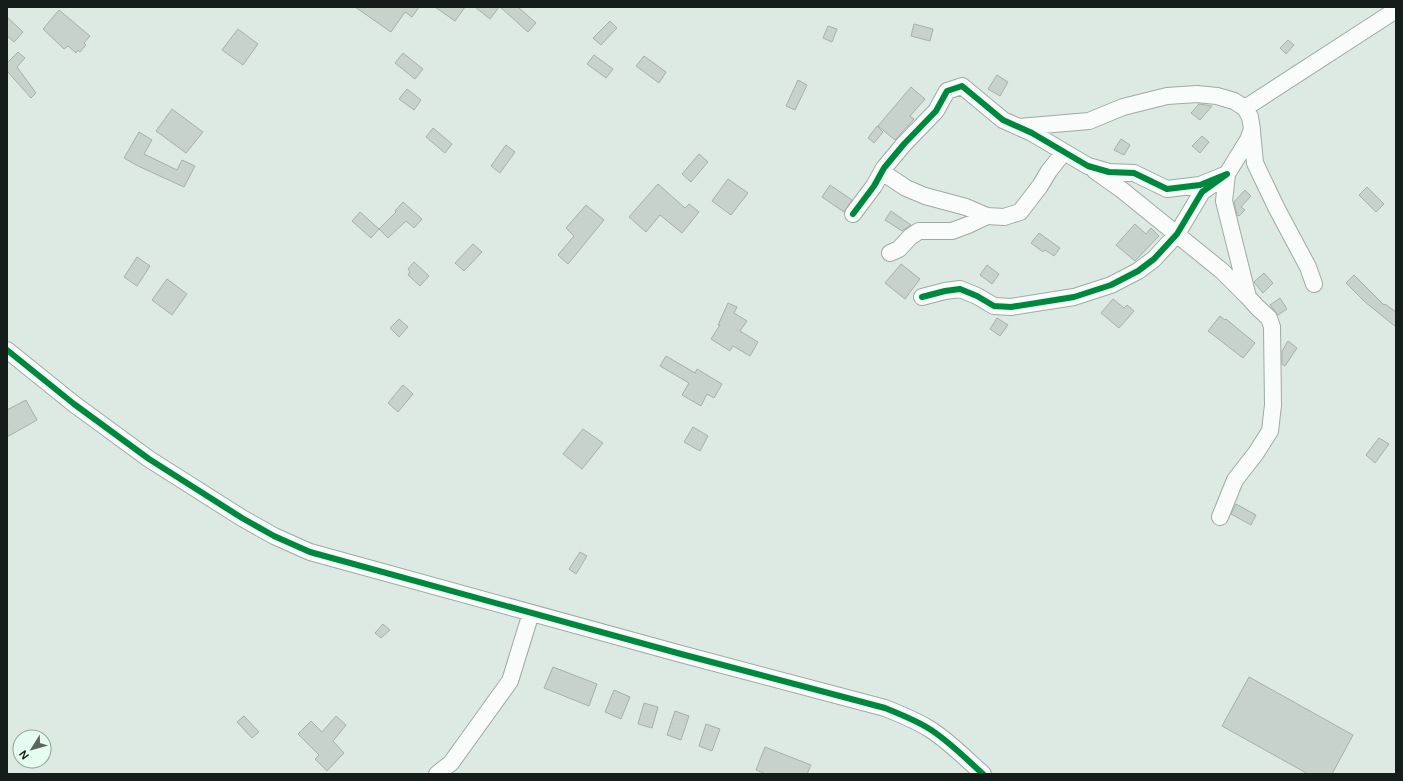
<svg xmlns="http://www.w3.org/2000/svg" width="1403" height="781" viewBox="0 0 1403 781" font-family="'DM Sans',sans-serif">
  <style>
    .building { fill: #c8d2cd; stroke: #a5b0aa }
    .lines { fill: none; stroke-linecap: round; stroke-linejoin: round }
    .minor-casing { stroke: #9faaa4; stroke-width: 18 }
    .minor { stroke: #fafcfb; stroke-width: 16 }
    .cycleway-casing { stroke: #e4fdf0; stroke-width: 8 }
    .cycleway { stroke: #00873e; stroke-width: 6 }
  </style>
  <rect width="100%" height="100%" fill="#ddeae3"/>
  <path class="building" d="M355,7h64l-7,10 -7,-5 -14,20z
    M435,7h30l-10,14z
    M475,7h24l-9,12z
    M500,7h18l18,16 -8,9z
    M59,10l31,26 -6,7 2,2 -6,7 -2,-2 -2,3 -8,-7 -4,3 -21,-20z
    M7,17l16,15 -9,10 -7,-6z
    M610,21l7,7 -16,17 -8,-7z
    M914,24l19,5 -3,12 -19,-5z
    M828,26l9,3 -5,13 -9,-4z
    M238,29l20,15 -15,21 -21,-15z
    M1288,40l6,5 -8,9 -6,-6z
    M18,52l7,6 -8,9 19,26 -5,5 -24,-27v-8z
    M403,53l20,16 -8,10 -20,-16z
    M594,55l19,14 -7,9 -19,-14z
    M644,56l22,16 -7,11 -23,-17z
    M997,75l11,7 -8,14 -12,-7z
    M798,80l9,5 -12,25 -9,-4z
    M911,87l14,12 -15,17 4,3 -19,21 -17,-14z
    M407,89l14,11 -7,10 -15,-11z
    M1199,104l13,2 -12,14 -9,-7z
    M172,109l31,23 -17,21 -30,-22z
    M877,126l6,6 -9,11 -6,-5z
    M433,128l19,16 -7,9 -19,-16z
    M139,132l13,8 -8,14 33,16 5,-10 13,6 -11,21 -46,-21 -14,-8z
    M1202,136l7,6 -9,11 -8,-7z
    M1121,139l9,6 -6,10 -10,-5z
    M506,145l9,7 -15,21 -9,-7z
    M699,154l9,8 -17,20 -9,-8z
    M728,179l20,14 -17,22 -19,-14z
    M658,184l27,24 4,-4 10,8 -17,21 -22,-18 -14,17 -17,-15z
    M830,185l22,15 -8,12 -22,-15z
    M1367,187l17,17 -8,8 -17,-17z
    M1245,190l6,6 -10,11 4,3 -6,6 -2,-1 -3,-13z
    M403,202l19,17 -8,9 -8,-7 -18,17 -9,-9 17,-17 -1,-1z
    M586,205l18,15 -36,44 -10,-9 16,-19 -8,-8z
    M891,211l20,14 -9,6 -17,-11z
    M360,212l19,17 -8,9 -19,-17z
    M1135,224l11,10 5,-6 8,8 -24,25 -19,-16z
    M1039,233l21,15 -6,8 -9,-6 -2,2 -12,-9z
    M473,244l9,8 -18,19 -9,-8z
    M137,257l13,9 -13,20 -13,-9z
    M414,262l15,14 -9,10 -12,-11 2,-3 -2,-3z
    M901,264l19,15 -15,20 -20,-16z
    M987,265l12,9 -7,10 -12,-9z
    M1264,273l9,10 -10,10 -9,-11z
    M1354,275l30,30 1,-1 11,8v15l-31,-25 -19,-19z
    M167,279l20,15 -15,21 -20,-15z
    M1280,298l7,11 -9,6 -8,-10z
    M1113,299l11,9 3,-3 7,6 -15,17 -18,-15z
    M728,303l9,4 -3,6 13,8 -7,10 18,11 -8,14 -17,-10 -3,5 -19,-12 9,-14h-2z
    M1220,316l5,4 1,-1 29,24 -12,15 -35,-27z
    M997,318l11,7 -8,11 -10,-7z
    M399,319l9,8 -9,10 -9,-9z
    M1288,341l9,7 -12,18 -3,-2v-13z
    M666,356l29,17 2,-4 25,15 -8,14 -7,-4 -6,12 -19,-11 7,-12 -29,-17z
    M403,385l10,9 -15,18 -10,-9z
    M26,400l11,20 -30,17v-27z
    M693,427l15,9 -8,15 -16,-9z
    M583,429l20,14 -21,26 -19,-15z
    M1379,438l10,6 -14,19 -9,-8z
    M1236,504l20,11 -5,10 -20,-11z
    M580,552l7,4 -11,18 -7,-5z
    M383,624l7,6 -9,8 -6,-5z
    M553,667l44,17 -8,22 -45,-18z
    M1249,677l104,58 -21,39h-24l-86,-48z
    M614,690l16,7 -9,22 -16,-7z
    M644,703l14,4 -6,21 -14,-4z
    M675,711l14,5 -8,24 -14,-5z
    M244,716l15,16 -7,6 -15,-16z
    M336,716l10,9 -13,16 11,12 -17,18 -12,-12 4,-4 -21,-21 13,-13 11,11z
    M706,724l14,5 -8,22 -13,-5z
    M765,747l46,18 -4,9h-41l-10,-4z"/>
  <g class="lines">
    <defs>
      <path id="minor" d="M1245,108l151,-98
        M1019,127l70,-6 34,-14 44,-11 30,-2 20,2 17,5 11,7 5,9 2,12 -4,11 -21,34 -3,27 24,96 9,10 12,11 3,9 1,78 -3,26 -14,22 -21,27 -15,37
        M1252,131l3,32 22,46 31,58 6,17
        M1095,171l27,19 100,81 25,25
        M882,172l24,16 19,8 41,11 21,9 17,1 16,-5 20,-26 9,-15 15,-19
        M853,214l21,-28 10,-18 20,-24 32,-33 11,-20 15,-5 41,34 29,13 56,33 21,6 25,1 33,16 33,-4 27,-11 -25,18 -25,42 -23,25 -16,12 -27,14 -37,12 -63,10 -17,-1 -17,-10 -17,-7 -15,2 -23,6
        M890,253l9,-4 11,-12 9,-6h33l16,-6 19,-9
        M7,350l67,54 75,55 93,59 32,18 36,16 371,102 204,54c15,6 30,12 43,20 20,12 37,30 55,46
        M437,774l14,-11 59,-82 21,-68"/>
    </defs>
    <use href="#minor" class="minor-casing"/>
    <use href="#minor" class="minor"/>
    <defs>
      <path id="cycleway" d="M853,214l21,-28 10,-18 20,-24 32,-33 11,-20 15,-5 41,34 29,13 56,33 21,6 25,1 33,16 33,-4 27,-11 -25,18 -25,42 -23,25 -16,12 -27,14 -37,12 -63,10 -17,-1 -17,-10 -17,-7 -15,2 -23,6
        M7,350l67,54 75,55 93,59 32,18 36,16 371,102 204,54c15,6 30,12 43,20 20,12 37,30 55,46"/>
    </defs>
    <use href="#cycleway" class="cycleway-casing"/>
    <use href="#cycleway" class="cycleway"/>
  </g>
  <rect width="1403" height="781" fill="none" stroke="#141d19" stroke-width="16"/>
  <g transform="translate(32 749) rotate(233)"><circle r="19" fill="#e4fdf0" stroke="#91a39a"/>
  <path d="M0-3L7 15L0 10L-7 15Z" fill="#5a6560"/>
  <text y="-6" font-size="11" font-weight="bold" text-anchor="middle" fill="#141d19">N</text>
  </g>
</svg>
